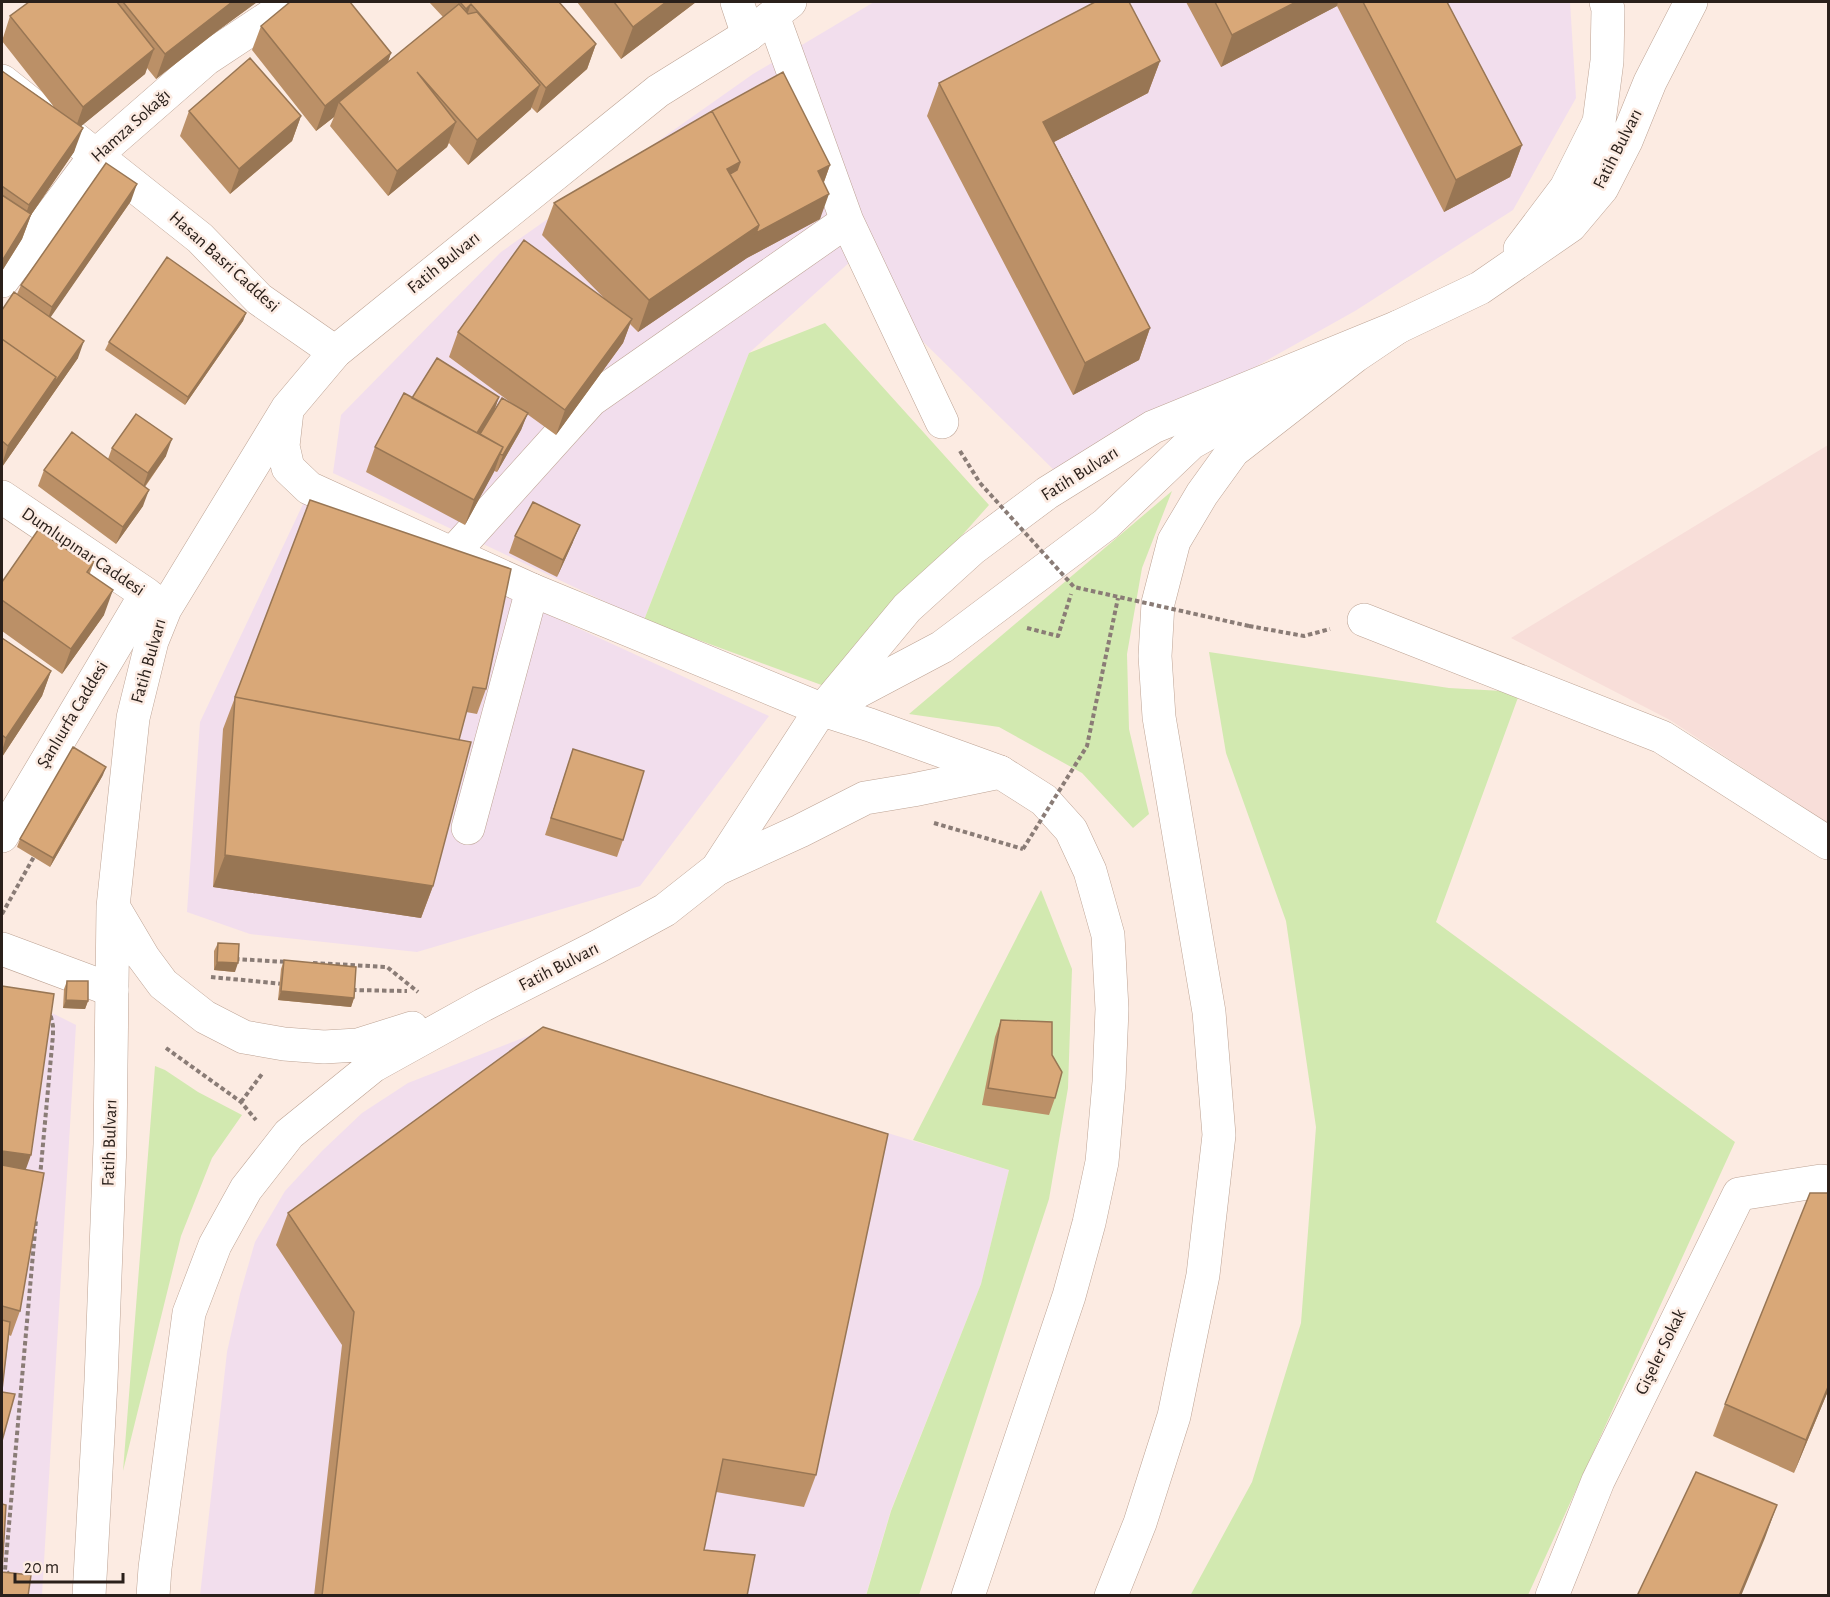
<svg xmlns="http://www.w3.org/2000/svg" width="1830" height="1597" viewBox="0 0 1830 1597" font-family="'Alegreya Sans',sans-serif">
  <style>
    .commercial { fill: #f2deed }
    .education { fill: #f8ded9 }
    .green { fill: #d2e9b0 }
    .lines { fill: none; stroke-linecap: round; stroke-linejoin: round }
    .minor-casing { stroke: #bda394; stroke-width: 34 }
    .major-casing { stroke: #bda394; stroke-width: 34 }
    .highway-casing { stroke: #bda394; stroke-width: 34 }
    .path { stroke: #8a7c76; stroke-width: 4; stroke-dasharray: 4.5 3; stroke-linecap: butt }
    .minor { stroke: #fff; stroke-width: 33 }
    .major { stroke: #fff; stroke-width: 33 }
    .highway { stroke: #fff; stroke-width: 33 }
    .path-bridge { stroke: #8a7c76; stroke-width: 4; stroke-dasharray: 4.5 3; stroke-linecap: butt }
    .wall { fill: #bb9067 }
    .shaded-wall { fill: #987654 }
    .building { fill: #d9a878; stroke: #987654; stroke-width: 1.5 }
    .labels { text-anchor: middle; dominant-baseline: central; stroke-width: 5; stroke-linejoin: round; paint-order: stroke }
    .street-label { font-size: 18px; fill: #2a201b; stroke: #fcebe2 }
  </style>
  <rect width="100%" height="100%" fill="#fcebe2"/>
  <path class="commercial" d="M874,2h696l6,96 -63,112 -158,101 -295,165 -152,-149 -36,-85 -123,111 -105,267 -311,-147 8,-58 160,-163 252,-178z
    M304,502l465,214 -129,170 -223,66 -167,-18 -63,-22 13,-190z
    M2,988l74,37 -34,570h-40z
    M546,1029l463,141 -28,114 -90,226 -25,85 -666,1 27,-244 13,-58 15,-52 30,-51 37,-40 40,-38 46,-30z"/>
  <path class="education" d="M1828,445v379l-158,-104 -159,-82z"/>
  <path class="green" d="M825,323l164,182 -162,182 -183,-67 105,-267z
    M1172,491l-30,77 -15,86 2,75 20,85 -16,14 -51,-55 -83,-46 -90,-13z
    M1209,652l240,36 71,4 -84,230 299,220 -207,453 -338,1 62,-114 49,-159 15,-196 -30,-206 -60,-168z
    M1041,890l31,79 -4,119 -19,111 -130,396 -53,1 25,-85 90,-227 28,-114 -96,-30z
    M155,1066l10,4 33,22 44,23 -30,43 -31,78 -58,235z"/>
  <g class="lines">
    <defs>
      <path id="minor" d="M737,2l11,33
        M773,16l74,205 95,201
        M2,81l198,157 59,61 76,53
        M2,281l94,-126 110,-96 86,-57
        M2,497l144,97 17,14
        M453,553l138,-153 256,-179
        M1364,620l298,117 166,106
        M823,710l119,-63 164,-123 85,-81 128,-72
        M468,828l64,-238
        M2,836l144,-242
        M2,949l110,41
        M1552,1596l46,-115 141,-287 82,-13 7,1"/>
      <path id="major" d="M1520,249l46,-61 33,-66 8,-61 1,-52 -2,-7
        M287,411l-4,35 5,22 21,20 223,102 291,120 47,15 130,47
        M114,908l29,49 20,27 42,33 39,20 40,7 40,3 34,-2 54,-17
        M89,1596l12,-215 9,-237 3,-237 20,-189 19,-77 13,-32 122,-200 48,-57 323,-261 90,-56 42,-33
        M153,1596l2,-28 34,-255 26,-68 31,-56 43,-55 84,-68 110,-61 114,-58 68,-37 52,-41 97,-149 93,-112 65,-59 75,-56 106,-66 245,-100 82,-39 90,-62 32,-38 24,-47 24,-59 41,-80"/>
      <path id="highway" d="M717,869l83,-38 65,-33 48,-8 87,-18 44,28 27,30 19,41 18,64 4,74 -3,73 -7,80 -13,61 -20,73 -101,300
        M1111,1596l29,-73 34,-107 29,-141 16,-140 -10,-123 -50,-295 -4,-61 3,-53 16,-62 28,-47 31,-43 122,-95 43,-29"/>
    </defs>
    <use href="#minor" class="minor-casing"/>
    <use href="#major" class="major-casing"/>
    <use href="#highway" class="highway-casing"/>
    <path class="path" d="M960,451l20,32
      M1249,626l55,10 26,-7
      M1027,628l31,8 13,-42
      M934,823l89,26
      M2,914l34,-61
      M235,959l52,3
      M313,963l74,4 31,25
      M211,977l73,7
      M352,990l55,1
      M166,1048l75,54 15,18
      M241,1102l21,-28
      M40,1177l13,-142v-9l-2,-9 -2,-2
      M10,1575l-5,-5 31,-350"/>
    <use href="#minor" class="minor"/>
    <use href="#major" class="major"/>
    <use href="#highway" class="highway"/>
    <path class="path-bridge" d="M980,483l94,104 175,39
      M1023,849l64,-103 31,-148"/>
  </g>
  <path class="wall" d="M29,2h228l-41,30 -60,47 -9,-11 -2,6 -64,52 -7,26 -43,63 -9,24 -20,32v-200l52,36 -52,-66 8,-25z
    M429,2h130l37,42 -9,25 -50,44 -6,-6v2l-63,56 -19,-22 -2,4 -59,49 -58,-70 4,-9 -18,14 -64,-81 9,-24 130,27 -3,9 55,-45z
    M577,2h119l-75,57z
    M1186,2h261l75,143 -12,32 -66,35 -107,-206 -116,61z
    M1160,61l-12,32 -94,49 96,186 -11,32 -66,35 -146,-279 12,-33z
    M189,111l112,5 -9,25 -62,53 -50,-58z
    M830,165l-6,17 -4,37 -73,39 -109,74 -8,-8 -7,19 -67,92 -29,-21 -6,16 -24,42 -3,-1 -29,54 -99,-53 9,-25 37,-49 87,-1 -5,14 27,-1 -72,-53 9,-25 146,-34 -62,-63 12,-32z
    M131,201l-81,116 28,41 -76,109v-157l15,-16 4,-9z
    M246,313l-3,8 -58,84 -80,-55 4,-8z
    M112,448l54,8 -21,31 -2,19 -27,38 -78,-58 6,-16 64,-11z
    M310,500l176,189 -9,25 -11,-2 -7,28 -26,146 -12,32 -208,-31 10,-158z
    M515,536l58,6 -16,35 -48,-24z
    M72,553l22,9 -4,11 14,42 -42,59 -60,-43v-49z
    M2,638l49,33 -9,25 -40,61z
    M573,749l50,91 -6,17 -72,-22z
    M103,775l-53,92 -33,-20 3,-8z
    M218,943l17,29 -21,-2v-19z
    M284,960l70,38 -3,9 -73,-7 3,-31z
    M67,981l21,20 -3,8 -22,-1 1,-19z
    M2,986l24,183 -6,142 -9,25 -2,-1 -7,55z
    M1001,1020l51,35 3,43 -6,17 -67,-10 13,-68z
    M288,1213l528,262 -12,32 -88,-15 -12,58 43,46h-433l28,-251 -66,-100z
    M1828,1391l-34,82 -81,-37 12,-32z"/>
  <path class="shaded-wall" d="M232,2h25l-41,30 -60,47 9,-25z
    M666,2h30l-75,57 12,-32z
    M1296,2h42l-1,4 -116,61 11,-32z
    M471,4l-9,25 -5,5 9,-25z
    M596,44l-9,25 -50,44 9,-25z
    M154,49l-9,25 -71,58 9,-25z
    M391,53l-9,25 -43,24 -5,15 -18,14 9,-25z
    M1160,61l-12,32 -117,61 12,-32z
    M540,85l-9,24 -63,56 9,-25z
    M301,116l-9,25 -62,53 9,-25z
    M456,122l-9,25 -59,49 9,-25z
    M83,128l-9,24 -43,63 -9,24 -20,32v-10l18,-31 9,-25z
    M1522,145l-12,32 -66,35 12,-32z
    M740,162l-9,26 -4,-19z
    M830,165l-9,25 -3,-19z
    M137,184l-6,17 -85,123 6,-17z
    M829,194l-9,25 -73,39 -109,74 11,-32 110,-75z
    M246,313l-3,8 -58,84 3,-8z
    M632,319l-9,24 -67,92 9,-25z
    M1150,328l-11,32 -66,35 12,-32z
    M84,341l-6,17 -76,109v-3l6,-18 48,-69z
    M499,397l-6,17 -27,43 6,-17z
    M528,413l-7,17 -24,42 6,-17z
    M172,439l-6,17 -24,34 6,-17z
    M503,447l-9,25 -29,53 9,-25z
    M149,490l-6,16 -27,38 7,-17z
    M580,525l-7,17 -16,35 6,-17z
    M113,590l-9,25 -42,59 9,-25z
    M51,671l-9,25 -40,61v-6l4,-13z
    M106,767l-3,8 -53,92 3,-9z
    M225,855l208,31 -12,32 -208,-31z
    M217,962l21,1 -3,9 -21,-2z
    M281,991l73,7 -3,9 -73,-7z
    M66,1000l22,1 -3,8 -22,-1z
    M2,1151l29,4 -9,25 -20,-3z
    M1828,1387v4l-34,82 12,-33z
    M1777,1505l-12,33 -24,58h-2z"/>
  <path class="building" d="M29,2h88l37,47 -71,58 -73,-91z
    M123,2h109l-67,52z
    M290,2h60l41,51 -66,53 -64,-80z
    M460,2h99l37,42 -50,44 -75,-84 -5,5z
    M614,2h52l-33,25z
    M1095,2h34l31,59 -117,61 107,206 -65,35 -146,-280z
    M1215,2h81l-64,33z
    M1363,2h84l75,143 -66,35z
    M459,4l9,10 9,-2 63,73 -63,55 -60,-68 39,50 -59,49 -58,-69z
    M250,58l51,58 -62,53 -50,-58z
    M2,71l81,57 -54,77 -27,-19z
    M783,72l47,93 -12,6 11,23 -73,39 3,-8 -29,-51 7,-4 3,-8 -28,-51z
    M712,111l28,51 -13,7 32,56 -110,75 -95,-97z
    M106,163l31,21 -85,123 -31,-22z
    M2,195l29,19 -29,47z
    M524,240l108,79 -67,91 -107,-78z
    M167,257l79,56 -58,84 -79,-55z
    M14,292l70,49 -31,44 3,-8 -54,-38v-29z
    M2,339l54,38 -48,69 -6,-5z
    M437,358l62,39 -22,36 -65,-35z
    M404,393l99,54 -29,53 -99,-53z
    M502,398l26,15 -25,42 -3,-1 3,-7 -23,-13z
    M136,414l36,25 -24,34 -36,-25z
    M72,432l77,58 -26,37 -79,-57z
    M310,500l201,69 -25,120 -13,-2 -14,53 -224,-43z
    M533,502l47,23 -17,35 -48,-24z
    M38,530l34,23 2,-5 20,14 -7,10 26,18 -42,59 -69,-49v-18z
    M2,638l49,33 -45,67 -4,-3z
    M235,697l236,45 -38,144 -208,-31z
    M73,747l33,20 -53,91 -33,-19z
    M573,749l71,22 -21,69 -72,-22z
    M218,943l21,1 -1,19 -21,-1z
    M284,960l72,7 -2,31 -73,-7z
    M67,981h21v20l-22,-1z
    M2,986l52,8 -23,161 -29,-4z
    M1001,1020l51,2v33l10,17 -7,26 -67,-10z
    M543,1027l345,107 -72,341 -93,-16 -19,91 51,5 -8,41h-425l32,-284 -66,-99z
    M2,1165l42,8 -24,138 -18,-5z
    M1810,1193h18v194l-22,53 -81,-36z
    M2,1320l8,2 -8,68z
    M2,1392l13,2 -13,47z
    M1696,1472l81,33 -38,91h-102z
    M2,1504l4,1 -4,67 29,3 -3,21h-26z"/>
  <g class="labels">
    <g class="street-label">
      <text transform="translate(131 126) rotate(-42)">Hamza Sokağı</text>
      <text transform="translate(1618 149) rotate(-63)">Fatih Bulvarı</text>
      <text transform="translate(224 262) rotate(42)">Hasan Basri Caddesi</text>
      <text transform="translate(444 263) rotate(-39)">Fatih Bulvarı</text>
      <text transform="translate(1080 474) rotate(-32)">Fatih Bulvarı</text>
      <text transform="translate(83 552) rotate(34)">Dumlupınar Caddesi</text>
      <text transform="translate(149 661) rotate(-74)">Fatih Bulvarı</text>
      <text transform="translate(73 715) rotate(-59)">Şanlıurfa Caddesi</text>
      <text transform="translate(559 967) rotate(-27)">Fatih Bulvarı</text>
      <text transform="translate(110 1143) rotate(-88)">Fatih Bulvarı</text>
      <text transform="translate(1661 1352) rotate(-64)">Gişeler Sokak</text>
    </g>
  </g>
  <rect width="1830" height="1597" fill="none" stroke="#2a201b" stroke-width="6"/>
  <path d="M15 1573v9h108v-9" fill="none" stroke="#2a201b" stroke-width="3"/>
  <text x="24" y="1573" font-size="18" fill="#2a201b" stroke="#fcebe2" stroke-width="4.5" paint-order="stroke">20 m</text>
</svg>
